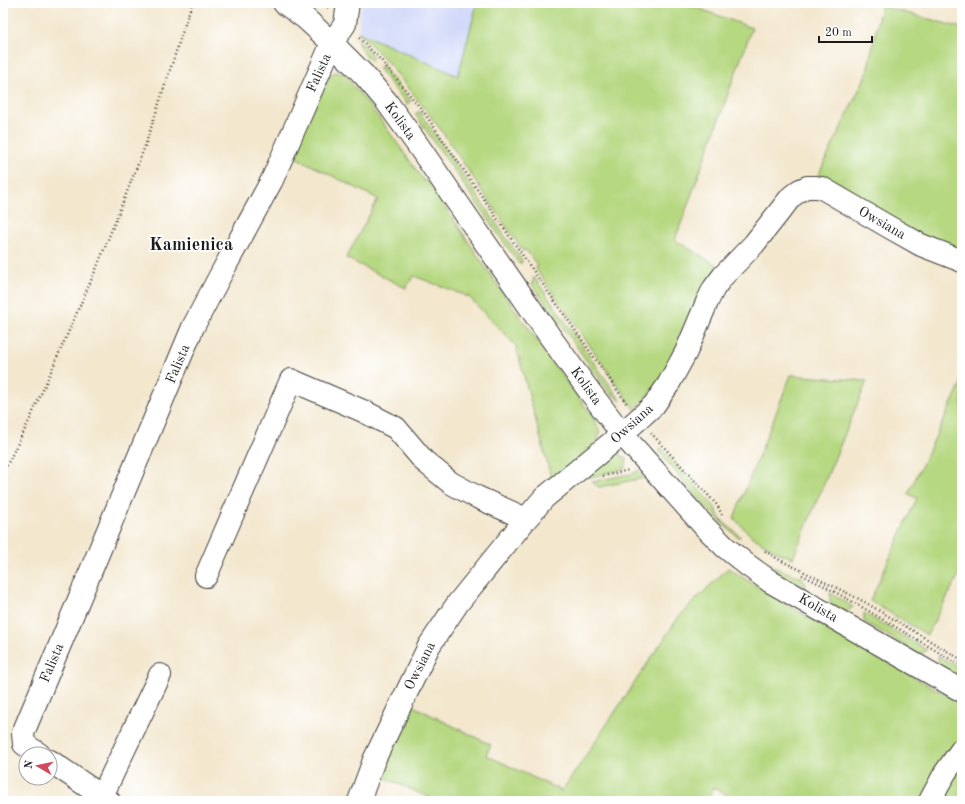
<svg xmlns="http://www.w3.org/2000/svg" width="965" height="804" viewBox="0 0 965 804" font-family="'Old Standard TT',serif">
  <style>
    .built { fill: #d1d9f9 }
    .green { fill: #b6d881; stroke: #697a4e }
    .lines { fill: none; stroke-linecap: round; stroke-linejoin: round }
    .minor-casing { stroke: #3c3a37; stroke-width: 24 }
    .path { stroke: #3c3a37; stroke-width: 2.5; stroke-dasharray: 1 3; stroke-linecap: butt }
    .minor { stroke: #fff; stroke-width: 22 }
    .labels { text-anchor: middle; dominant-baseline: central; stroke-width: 3.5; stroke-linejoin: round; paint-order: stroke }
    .street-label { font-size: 14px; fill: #1c1c1c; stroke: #fff }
    .district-label { font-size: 18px; font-weight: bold; fill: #1c1c1c; stroke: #fff }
  </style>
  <rect width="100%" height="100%" fill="#fff"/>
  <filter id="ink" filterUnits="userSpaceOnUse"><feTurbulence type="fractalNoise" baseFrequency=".025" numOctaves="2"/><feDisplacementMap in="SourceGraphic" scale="8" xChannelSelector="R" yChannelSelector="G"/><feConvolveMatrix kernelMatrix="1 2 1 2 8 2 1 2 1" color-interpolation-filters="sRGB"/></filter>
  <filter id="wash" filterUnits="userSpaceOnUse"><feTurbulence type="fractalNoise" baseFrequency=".012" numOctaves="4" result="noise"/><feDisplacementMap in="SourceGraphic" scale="16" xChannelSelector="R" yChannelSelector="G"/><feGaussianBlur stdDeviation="0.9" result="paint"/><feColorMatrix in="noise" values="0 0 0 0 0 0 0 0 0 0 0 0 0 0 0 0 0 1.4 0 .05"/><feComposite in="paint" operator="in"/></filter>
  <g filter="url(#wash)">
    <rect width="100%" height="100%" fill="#f3e7ce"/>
    <path class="built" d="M361,3h116l-19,73 -100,-44z"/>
    <path class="green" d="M477,3h207l68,25 -77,212 48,29 -51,97 -37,44 -99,-141 1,-4 -11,-15 -3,1 -80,-118 -27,-36 -33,-40 -25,-25 100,44z
      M881,6l81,22v228l-109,-53 3,-9 -28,-17 -5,7 -8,-2 52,-109z
      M357,38l17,19 -3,3c-8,-6 -12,-12 -14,-22z
      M382,65l29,36 -4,3 -29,-36z
      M335,72l8,1 6,4 -1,2 35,44 41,58 3,-1 71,106 97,134 5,13 -3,9 -45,39 -36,-135 -47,-49 -55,-21 -8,12 -60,-30 32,-59 -89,-45 41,-79z
      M419,111l103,150 -1,3h-2l-104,-150z
      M534,277l87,124 -12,-9 -77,-108z
      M791,375l76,6 -74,177 -14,-5 -28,-17 -17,-18z
      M962,378v191l-35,66 -57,-34 47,-103 -9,-4 52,-108z
      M661,448l53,58 7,14 19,16 -1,2c-31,-25 -55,-57 -81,-87z
      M616,454c10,2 13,6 8,15l-37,9 -1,-1 24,-21z
      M638,470l6,8 -45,9 -7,-5 42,-9z
      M755,555l23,14 24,9 3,5 1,5 -30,-16 -21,-15z
      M728,568l56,35 178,101v37l-36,60h-186l-27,-13 -5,13h-271l-63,-28 33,-70 84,42 -5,10 76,36 118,-176z
      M830,593l23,14 -7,5 -16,-9z
      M864,613l63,37 -7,5 -55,-33 -1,-2z
      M938,656l24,13v10l-23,-12 -1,-5z
      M962,758v43h-26z"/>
  </g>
  <g filter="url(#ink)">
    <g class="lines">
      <defs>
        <path id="minor" d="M284,3l21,15 27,25 32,32 22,26 31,43 134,194 36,50 35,46 82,92 21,21 21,17 25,18 191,109
          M206,576l85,-196 72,31 33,17 28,33 27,22 26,14 49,22
          M39,754l-15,-10 -1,-11 170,-406 28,-53 51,-94 60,-137 13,-19 3,-21
          M50,761l59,40
          M102,796l58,-121
          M359,801l15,-41 55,-114 29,-43 68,-84 18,-21 78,-64 32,-29 14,-20 18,-33 21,-50 7,-14 9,-12 31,-32 37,-47 9,-7 7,-3h9l6,1 67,39 32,18 41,16
          M930,801l15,-28 17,-24"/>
      </defs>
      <use href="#minor" class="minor-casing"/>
      <path class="path" d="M321,3l7,5
        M359,38l21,21 43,52 116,168 88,125
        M651,433l66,72 5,10
        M3,473l27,-54 67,-152 47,-118 48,-146
        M603,476l26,-6
        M765,551l13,8 85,42 99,59
        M802,575l24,12 34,19 102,60"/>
      <use href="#minor" class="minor"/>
    </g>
  </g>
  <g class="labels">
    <g class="street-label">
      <text transform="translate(319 73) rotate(-66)">Falista</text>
      <text transform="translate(400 121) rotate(54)">Kolista</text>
      <text transform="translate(882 223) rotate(30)">Owsiana</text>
      <text transform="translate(178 364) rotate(-67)">Falista</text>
      <text transform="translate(586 386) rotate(54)">Kolista</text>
      <text transform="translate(632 424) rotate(-42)">Owsiana</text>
      <text transform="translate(818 608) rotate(30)">Kolista</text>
      <text transform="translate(52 663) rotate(-67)">Falista</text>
      <text transform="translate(420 666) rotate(-63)">Owsiana</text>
    </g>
    <g class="district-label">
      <text x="191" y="245">Kamienica</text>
    </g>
  </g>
  <rect width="965" height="804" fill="none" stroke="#fff" stroke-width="16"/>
  <g transform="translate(38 766) rotate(279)"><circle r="19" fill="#ffffff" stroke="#a4a4a4"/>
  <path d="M0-3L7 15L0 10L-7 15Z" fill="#d1495b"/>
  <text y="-6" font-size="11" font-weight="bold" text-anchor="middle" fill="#1c1c1c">N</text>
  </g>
  <path d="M819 36v6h53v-6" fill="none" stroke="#1c1c1c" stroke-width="2"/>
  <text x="825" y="36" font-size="12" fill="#1c1c1c" stroke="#ffffff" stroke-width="3" paint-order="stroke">20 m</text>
</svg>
